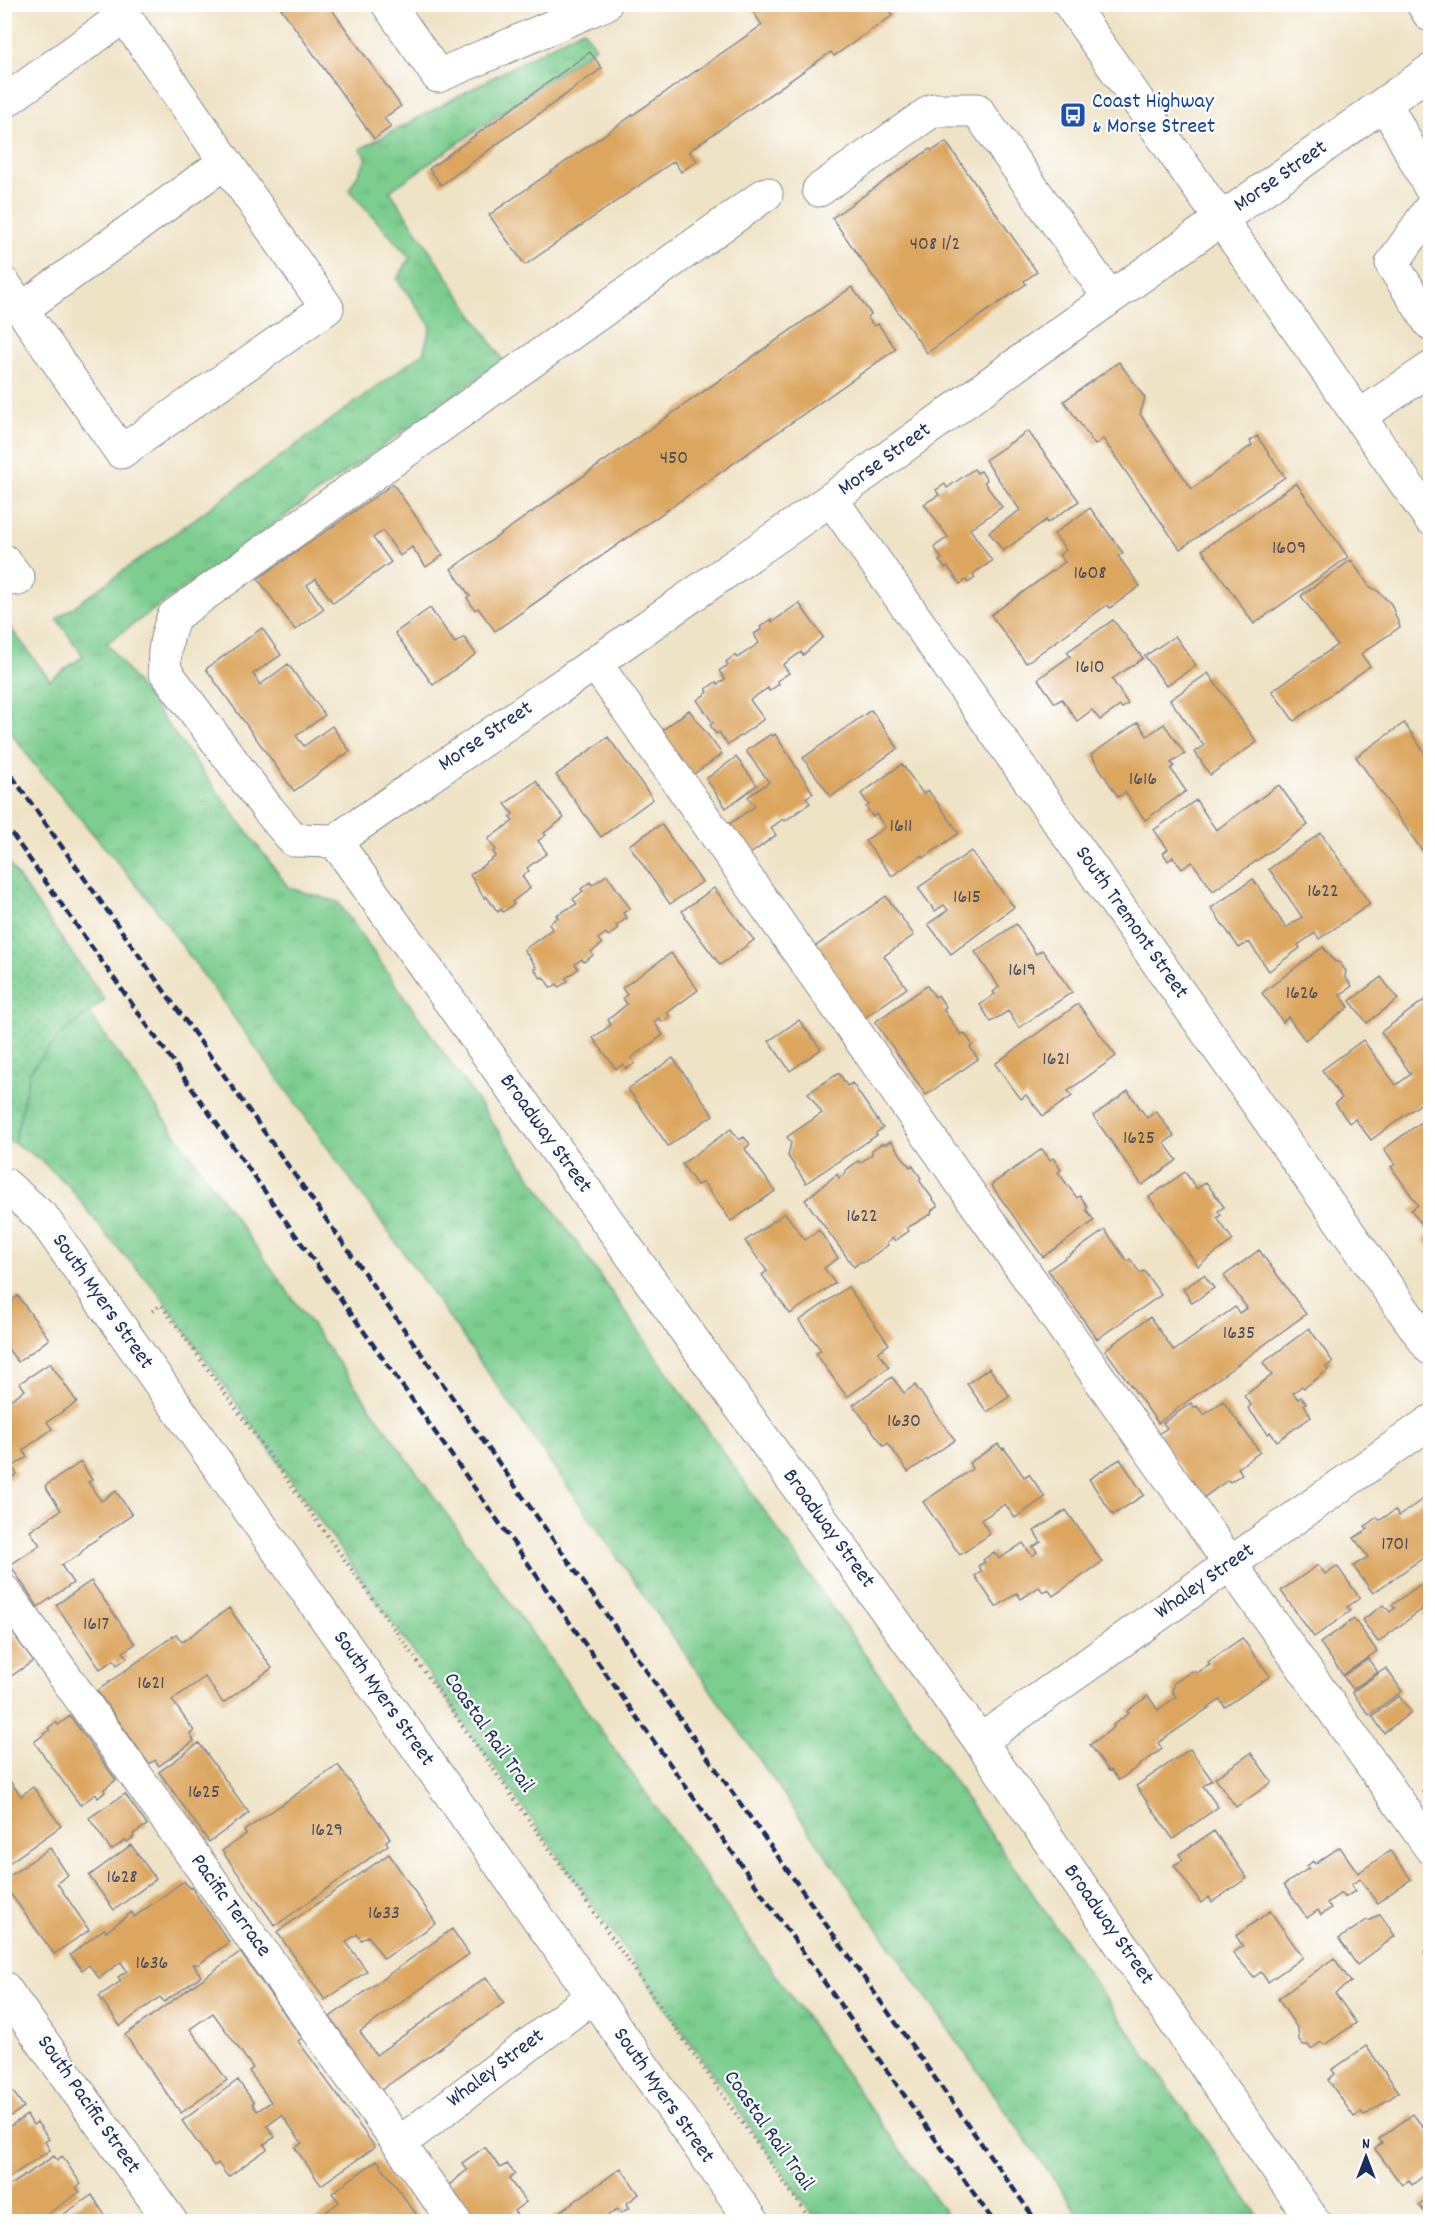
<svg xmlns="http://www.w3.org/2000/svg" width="1435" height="2226" viewBox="0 0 1435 2226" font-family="Dekko,sans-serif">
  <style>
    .grass { fill: url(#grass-tufts); stroke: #4c7e76; stroke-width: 1.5 }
    .park { fill: url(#park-dots); stroke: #4c7e76; stroke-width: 1.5 }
    .building { fill: #dca65f }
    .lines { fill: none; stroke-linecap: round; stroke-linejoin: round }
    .minor-casing { stroke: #858992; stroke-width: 35 }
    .major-casing { stroke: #858992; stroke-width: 35 }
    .path { stroke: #858992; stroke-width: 4; stroke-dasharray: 1.5 4.5; stroke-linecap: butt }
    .minor { stroke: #fff; stroke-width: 33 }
    .major { stroke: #fff; stroke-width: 33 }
    .rail { stroke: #1b2f5e; stroke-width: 4.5; stroke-dasharray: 9 4.5; stroke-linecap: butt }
    .labels { text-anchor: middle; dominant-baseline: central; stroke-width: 4.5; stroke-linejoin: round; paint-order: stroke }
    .number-label { font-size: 20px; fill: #4b4d5e }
    .transit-label { font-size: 22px; fill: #164399; stroke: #fff; text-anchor: start }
    .street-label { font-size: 22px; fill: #1b2f5e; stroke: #fff }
  </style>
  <defs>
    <pattern id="grass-tufts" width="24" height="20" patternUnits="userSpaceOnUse" patternTransform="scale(1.5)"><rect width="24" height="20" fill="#7ccd8e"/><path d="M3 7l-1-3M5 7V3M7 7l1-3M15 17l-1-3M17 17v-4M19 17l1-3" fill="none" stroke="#6bb07d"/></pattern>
    <pattern id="park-dots" width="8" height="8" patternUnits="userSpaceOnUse" patternTransform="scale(1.5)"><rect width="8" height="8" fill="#7ccd8e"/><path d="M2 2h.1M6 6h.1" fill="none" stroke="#6bb07d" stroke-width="1.8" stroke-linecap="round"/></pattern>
  </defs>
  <rect width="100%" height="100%" fill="#fff"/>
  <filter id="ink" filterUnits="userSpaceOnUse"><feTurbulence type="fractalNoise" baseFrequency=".0167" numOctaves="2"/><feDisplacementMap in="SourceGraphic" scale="12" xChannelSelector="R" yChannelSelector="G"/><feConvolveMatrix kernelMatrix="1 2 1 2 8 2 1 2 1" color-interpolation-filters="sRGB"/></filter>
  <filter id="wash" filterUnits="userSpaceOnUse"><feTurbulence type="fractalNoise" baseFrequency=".008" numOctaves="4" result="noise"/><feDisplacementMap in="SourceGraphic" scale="24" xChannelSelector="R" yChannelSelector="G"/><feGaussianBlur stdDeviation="1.35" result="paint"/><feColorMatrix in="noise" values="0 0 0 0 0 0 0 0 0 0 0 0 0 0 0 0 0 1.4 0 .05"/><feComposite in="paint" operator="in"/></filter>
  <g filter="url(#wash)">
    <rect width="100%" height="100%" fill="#efe3c6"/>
    <path class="grass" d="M583,29l13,18 -206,144 113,169 -396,283 182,245 49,14 924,1319h-179l-670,-955 -263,-365 -117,-138 -28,-39 -1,-105 46,61 33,-24 -26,-37 366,-266 8,-27 -34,-47 13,-21 -61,-68 18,-32 -7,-9z
      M89,1013l862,1208h-134l-660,-930 -50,-55 -38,-50 -31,-28 -24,-15 16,-72 29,-35z"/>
    <path class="park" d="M4,857l101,143 -46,36 -29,35 -16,72 -10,-3z"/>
    <g id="blocks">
      <path class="building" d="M278,4h50l73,102 -17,12 7,9 -17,12z
        M748,4h138l7,11 -59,41 -3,-4 -142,99 8,10 -16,11 -7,-11 -149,104 -36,-50 273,-190z
        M590,52l12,16 -161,117 -12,-16z
        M946,142l91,130 -13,9 2,3 -99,69 -95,-135 98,-69 2,2z
        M852,287l19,27 -4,3 7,9 4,-2 18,25 -401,282 -17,-23 -3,2 -8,-12 3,-2 -19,-27z
        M1119,362l26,36 -5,16 52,75 60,-44 -2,-4 7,-5 28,41 -105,72 -77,-110 -8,6 -31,-44z
        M1028,431l51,70 -32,22 -1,-3 -43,31 -14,-19 31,-22 -35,-50z
        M974,469l3,4 4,-2 6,9 -3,2 18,25 -32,22 22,32 -19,13 2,4 -7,5 -2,-3 -6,4 -12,-17 -3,1 -6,-7 3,-2 -8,-12 14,-10 -24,-33 15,-9 -3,-5 9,-6 2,4z
        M1296,483l52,74 -94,67 -52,-74z
        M393,484l50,71 -17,12 -14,-20 -12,9 -17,-25 -10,7 18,24 -58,41 -17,-24 -9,6 17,24 -29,21 -37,-51z
        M1090,508l33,45 -5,3 22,30 -30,22 -3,-3 -81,58 -35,-48 74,-53 -6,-7 7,-5 -12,-16z
        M1351,560l18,26 9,5 13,13 9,23 -39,27 9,12 -76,55 -22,-30 65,-46 -36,-49z
        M799,603l24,34 -20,18 -2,-3 -18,13 6,8 -12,8 2,3 -10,7 -1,-3 -18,12 14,19 -36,26 -9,-13 -3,2 -6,-9 3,-2 -16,-23 11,-8 -2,-3 10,-7 2,2 7,-5 -6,-8 9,-6 -2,-3 9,-7 2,3 22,-15 -5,-9 8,-5 -2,-2 11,-8 1,3z
        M430,608l25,35 9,-6 12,17 -43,31 -38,-52z
        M1113,620l30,38 -31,21 16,25 -6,4 -2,-2 -20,14 -8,-10 -15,11 -15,-22 -7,4 -17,-24 32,-23 -3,-4z
        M262,628l19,27 -28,19 7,11 28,-21 37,51 -29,21 8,10 28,-20 18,25 -56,40 -88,-122z
        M1175,636l21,29 -30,21 -21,-30z
        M1208,673l49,69 -47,33 -15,-23 9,-6 -34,-46z
        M689,710l33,44 -31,22 -32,-43z
        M871,710l27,38 -67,49 -28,-39z
        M1138,722l9,14 17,-12 21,30 -14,9 3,3 -3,3 15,22 -41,29 -20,-28 -7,5 -27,-42z
        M1404,723l26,37v102l-74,-105z
        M771,734l2,2 2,-2 38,59 -7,5 4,5 -25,18 -2,-2 -12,9 5,7 -27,20 -21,-30 27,-19 -7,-9 21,-15 -23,-31z
        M608,737l45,62 -52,38 -45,-62z
        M736,757l21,28 -31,23 -20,-29z
        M902,764l21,30 5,-4 31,43 -35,25 -2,-3 -30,21 -27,-35 20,-14 -9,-13 -3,3 -7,-10 3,-2 -8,-11z
        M536,781l28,37 -20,15 2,2 -8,6 9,12 -20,15 2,3 -7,5 8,12 -18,14 2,2 -11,8 -2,-3 -3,3 -12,-16 -2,2 -14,-23 26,-19 -3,-4 3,-2 -8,-11 25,-18 -3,-4 3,-3 -8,-10z
        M1279,785l29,40 -95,66 -21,-29 -10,7 -9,-12 -5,4 -5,-8 5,-4 -14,-19 42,-30 20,30z
        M661,824l41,58 -32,22 -41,-59z
        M1321,833l49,71 -51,35 -4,-6 -17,12 2,3 -31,23 -20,-29 -10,6 -28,-40 42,-29 33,49 16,-11 -33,-48z
        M971,851l43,56 -63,47 -23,-30 20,-14 -4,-5 -9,6 -17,-23z
        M607,875l23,33 -7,5 4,5 -11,8 2,3 -10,7 -2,-3 -8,6 4,5 -11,8 2,3 -9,7 -2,-3 -7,5 3,5 -12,9 2,3 -9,6 -2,-3 -6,4 -8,-11 -2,1 -7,-9 3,-1 -13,-18 28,-21 -3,-5 9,-7 -2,-2 21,-11 -4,-5 10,-8 -2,-2 9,-7 2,3z
        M714,888l40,52 -34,25 -35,-47 1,-1 -4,-6z
        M886,896l28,39 -30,21 23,32 -50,35 -45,-74z
        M1016,924l20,30 6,-4 30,42 -53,36 -11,-17 -17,11 -11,-17 15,-11 -2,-2 6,-5 -24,-35z
        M1323,947l12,15h4l7,9 -1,6 7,9 -12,9 9,12 -44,33 -17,-23 -5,5 -21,-29z
        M671,953l27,37 -31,23 3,4 -8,5 -3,-4 -5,4 9,13 -32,23 4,5 -9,6 -3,-5 -7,5 -23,-31 18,-13 -3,-5 19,-16 -4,-6 4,-3 -5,-7z
        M1381,977l17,22 -31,24 -17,-22z
        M927,986l8,11 3,-2 8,12 -3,2 18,26 3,-2 9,12 -3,2 8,12 -52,36 -51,-73z
        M1430,996v101l-59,43 -16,-21 -6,4 -14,-20 7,-5 -20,-28 41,-30 33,45 15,-11 -30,-42z
        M1078,1004l38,52 -48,35 4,5 -29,20 -17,-21 -5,4 -26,-35z
        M799,1020l22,29 -31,22 -21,-30z
        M673,1058l40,57 -45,31 -40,-57z
        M839,1073l8,13 5,-3 31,45 -7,5 1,2 -71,48 -18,-27 3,-14 -4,-5 35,-24 -14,-20z
        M1128,1091l19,27 9,-7 18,25 -10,7 13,17 -35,25 -49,-69z
        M1430,1116v113l-3,2 -16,-21 7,-5 -27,-38 4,-3 -11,-15z
        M731,1129l8,11 5,-3 6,7 -5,5 30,42 -44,30 -28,-39 -6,3 -15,-21z
        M891,1141l19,26 2,-2 9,13 -2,2 19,26 -6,4 -1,4 -24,14 2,3 -14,10 -2,-3 -6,5 1,2 -25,18 -2,-2 -7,6 -49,-67 32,-26 2,4 7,-5 -1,-2 13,-10 2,2 12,-9v-4l9,-6h5z
        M1042,1149l8,11 3,-2 8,12 -3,2 19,26 3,-2 8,11 -2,2 8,12 -51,36 -52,-72z
        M1185,1172l12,17 9,-7 18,25 -6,4 3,4 -4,3 16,22 -35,26 -49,-69z
        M785,1213l20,27 14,-10 19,28 -14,10 11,15 -45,31 -28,-39 5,-4 -22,-30z
        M1105,1230l22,31 3,-2 10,14 4,-2 17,24 -64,44 -49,-69z
        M1430,1233v16l-7,-10z
        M1259,1250l47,64 -148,109 -53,-73 45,-33 24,34 61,-44 4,6 8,-5 -23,-32z
        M1204,1275l10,13 -22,15 -9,-14z
        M848,1287l41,57 -11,8 11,15 -42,30 -31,-43 5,-4 -22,-29z
        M18,1296l31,43 -31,23 -14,-18v-25l10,-20z
        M1309,1328l24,34 -7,5 2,3 -24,18 -2,-2 -9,7 5,6 3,-2 5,6 -2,1 7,13 -34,24 -7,-9 -2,2 -20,-26 3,-3 -7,-9 28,-21 -9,-12z
        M50,1363l27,39 -30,20 5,7 -29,21 4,7 -15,10 5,7 -13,9v-79l21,-14 -5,-7z
        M989,1368l21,28 -23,16 -20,-28z
        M892,1377l12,16 11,-8 40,55 -47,32 -20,-29 -4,3 -31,-41z
        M1223,1401l37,51 -22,16 4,6 -12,8 -2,-2 -25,18 -46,-63 10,-7 -4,-5 28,-20 4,5 2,-2 7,9z
        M998,1444l4,5 2,-1 20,29 5,-3 16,23 -30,21 -10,-14 -24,16 9,14 -30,21 -37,-53 49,-33 -3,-6z
        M1120,1459l24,36 -31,20 -24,-36z
        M81,1462l11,18 -4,2 13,19 15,-10 16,24 -44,30 -10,11 -17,9 12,18 -35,24 -28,-42 30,-20 -10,-14 31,-21 -16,-24z
        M1430,1494v59l-57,40 -20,-27 15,-9 -14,-19 14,-9 -3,-3 12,-9 3,3 15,-10 4,6z
        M1066,1510l36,52 -49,34 -5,-7 -5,3 -4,-5 -18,12 -4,-6 -21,14 -21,-31 7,-5 -4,-5 7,-4 -2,-2 11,-8 5,7 24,-16 9,13 5,-4 -4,-5 8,-5 -7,-11z
        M1318,1565l7,9 12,-8 23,32 -13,9 4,4 -37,26 -33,-46z
        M91,1581l44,63 -12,8 4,6 -10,7 -3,-5 -14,9 -44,-64z
        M1425,1581l5,8v34l-6,-8v-7l-46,34 -16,-22 22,-15 6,7 5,-4 -3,-3z
        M229,1608l43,60 -49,35 -18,-26 -33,23 22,31 -4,3 4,7 -35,25 -4,-6 -6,4 -52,-73 79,-57 6,8z
        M1354,1619l23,32 -34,24 -23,-32z
        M10,1629l23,32 -29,20v-48z
        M1242,1638l28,38 -45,31 -5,-7 -62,43 4,6 -43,31 -8,-10 -2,1 -19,-26 24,-18 -1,-2 16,-12 -2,-2 21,-15 10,14 18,-13 -4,-6 2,-8 18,-12 5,2 13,-8 -2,-3z
        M1368,1659l10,13 -25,17 -10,-13z
        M1386,1668l16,23 -33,24 -17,-23z
        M1399,1696l12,16 -27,21 -12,-17z
        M70,1716l46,64 -12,9 1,3 -7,6 -2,-4 -16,11 -46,-63 16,-12 -2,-2 8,-6 2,3z
        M199,1743l50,70 -40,29 -50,-70z
        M1190,1749l22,31 -9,6 15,21 -45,32 -37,-53z
        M1251,1753l21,29 -36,25 -21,-29z
        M338,1765l52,73 -4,3 2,4 -113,81 -53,-75 24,-17 -2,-3z
        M4,1773l17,23 12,-9 28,39 -52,37 -3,-5 -2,2z
        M1430,1785v17l-8,-11z
        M125,1794l22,31 -14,9 1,3 -7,5 -1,-2 -15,10 -22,-32z
        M1214,1831l33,47 -35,24 -3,-5 -8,6 -27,-38 9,-5 -4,-6z
        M131,1845l25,34 -42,31 -25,-34z
        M1340,1847l18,26 32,-22 21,28 -34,24 -17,-24 -9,6 4,6 -11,7 -3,-5 -14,10 4,5 -10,7 -3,-5 -11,8 -23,-33 25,-17 -2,-2 6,-5 2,3z
        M50,1848l18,27 -11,8 32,47 -35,24 -50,-69v-5z
        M389,1854l47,69 -52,36 -16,-23 -7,4 -4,-6 -11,8 21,29 -42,29 -48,-68z
        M184,1881l5,7 2,-1 38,55 -30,22h-6l8,12 -37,26 -4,-5 -40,29 -21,-30 22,-15 -3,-4 9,-6 -6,-9 -22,16 -10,-13 -7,5 -12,-15 34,-26 2,3 26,-20 2,5z
        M1270,1911l33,46 -35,25 -7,-10 -7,5 -21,-24 10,-7 -7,-10z
        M1380,1914l15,22 -38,29 -18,-26 28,-19 2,1z
        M452,1929l17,25 -109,78 16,23 110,-78 18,26 -123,87 -51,-73z
        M1430,1947v14l-6,-9z
        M240,1952l62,86 -4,3 77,106 -54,38 -26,-37 7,-5 -20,-28 -15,11 8,11 -11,7 3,5 -39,28 -10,-14 -4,3 -32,-45 56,-41 16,23 -2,1 5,7 14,-9 -22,-31 4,-3 -40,-55 -23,16 37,51 -46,33 -56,-78z
        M1334,1958l17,24 -16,11 21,30 -32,22 -3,-3 -10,7 -3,-4h-5l-4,-5 -1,-11 -20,-30z
        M1366,2046l33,46 -35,24 -3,-3 -7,4 -26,-37 7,-6 -3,-4z
        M4,2079l20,28 -20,14z
        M1413,2114l17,23v34l-18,14 -3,-5 -7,5 -27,-36 7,-6 -3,-4z
        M27,2115l6,10 4,-3 12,17 -4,3 5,8 -46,31v-51z
        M485,2147l15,21 7,-4 8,10 -6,5 17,23 -12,9 7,9 -1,2h-45l-26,-37 18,-15 -5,-7z
        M54,2156l3,4 5,-4 19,28 -5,4 4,4 -44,30h-32v-33z
        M377,2160l45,62h-109l26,-20 -7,-9z
        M621,2168l18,26 -13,10 3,4 -8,5 -4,-4 -18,13h-53z
        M92,2195l17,27h-57z
        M1430,2195v25l-11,-15z"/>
    </g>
  </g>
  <g filter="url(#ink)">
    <use href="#blocks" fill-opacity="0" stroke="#858992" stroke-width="1.5"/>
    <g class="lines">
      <defs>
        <path id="minor" d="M388,4l50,72 167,-72
          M1423,4l7,11
          M4,102l120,-86
          M1385,103l45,84
          M819,190l114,-80h44l133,188
          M1430,209l-38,55 38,59
          M4,284l117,168 206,-144 -211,-304
          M22,309l203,-147
          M1360,416l70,-47
          M831,499l599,849
          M4,561l14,18
          M595,663l835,1184
          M335,841l645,900 334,481
          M335,841l260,-178 236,-164 193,-140 406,-288
          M335,841l-41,-1 -27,-32 -102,-137c-2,-20 2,-36 9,-55l592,-422
          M4,1184l39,34 710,1004
          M4,1591l451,631
          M980,1741l450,-319
          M400,2143l193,-147"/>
        <path id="major" d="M1070,4l360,514
          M4,1988l167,234"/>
      </defs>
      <use href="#minor" class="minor-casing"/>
      <use href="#major" class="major-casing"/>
      <path class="path" d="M152,1311l9,-6 15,20 234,326 402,571"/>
      <use href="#minor" class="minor"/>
      <use href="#major" class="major"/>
      <path class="rail" d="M4,765l1033,1457
        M4,823l990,1399"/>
    </g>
  </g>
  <defs>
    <symbol id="bus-square" viewBox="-11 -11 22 22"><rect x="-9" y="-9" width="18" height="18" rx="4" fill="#1a4fb4" stroke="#fff"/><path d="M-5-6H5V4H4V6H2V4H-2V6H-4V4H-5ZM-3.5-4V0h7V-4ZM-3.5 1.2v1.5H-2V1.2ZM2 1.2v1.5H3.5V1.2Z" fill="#fff"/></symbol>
  </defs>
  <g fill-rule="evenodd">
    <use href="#bus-square" x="1058" y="100" width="30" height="30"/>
  </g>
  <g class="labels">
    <g class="number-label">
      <text x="935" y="245">408 1/2</text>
      <text x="674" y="459">450</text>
      <text x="1289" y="549">1609</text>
      <text x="1090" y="574">1608</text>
      <text x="1090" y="668">1610</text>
      <text x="1143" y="780">1616</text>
      <text x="901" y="827">1611</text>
      <text x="1323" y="892">1622</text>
      <text x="967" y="898">1615</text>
      <text x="1022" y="971">1619</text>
      <text x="1302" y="994">1626</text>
      <text x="1056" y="1060">1621</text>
      <text x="1139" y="1139">1625</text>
      <text x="862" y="1217">1622</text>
      <text x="1239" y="1334">1635</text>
      <text x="904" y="1422">1630</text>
      <text x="1395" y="1545">1701</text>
      <text x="96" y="1625">1617</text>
      <text x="151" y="1684">1621</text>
      <text x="204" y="1793">1625</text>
      <text x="327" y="1831">1629</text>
      <text x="122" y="1878">1628</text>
      <text x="384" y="1914">1633</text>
      <text x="152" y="1964">1636</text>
    </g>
    <g class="transit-label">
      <text x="1092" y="102">Coast Highway<tspan x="1092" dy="25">&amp; Morse Street</tspan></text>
    </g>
    <g class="street-label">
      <text transform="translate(1281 177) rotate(-35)">Morse Street</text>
      <text transform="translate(885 460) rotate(-36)">Morse Street</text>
      <text transform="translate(486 737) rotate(-34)">Morse Street</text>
      <text transform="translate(1131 923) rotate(55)">South Tremont Street</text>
      <text transform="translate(545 1134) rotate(54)">Broadway Street</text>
      <text transform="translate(102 1302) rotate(55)">South Myers Street</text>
      <text transform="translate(828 1529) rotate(54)">Broadway Street</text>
      <text transform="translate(1205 1582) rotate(-35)">Whaley Street</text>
      <text transform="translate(383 1699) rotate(55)">South Myers Street</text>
      <text transform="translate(488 1733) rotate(55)">Coastal Rail Trail</text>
      <text transform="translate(230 1906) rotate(54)">Pacific Terrace</text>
      <text transform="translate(1108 1925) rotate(55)">Broadway Street</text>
      <text transform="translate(496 2069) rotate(-37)">Whaley Street</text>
      <text transform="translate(663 2096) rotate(55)">South Myers Street</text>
      <text transform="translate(88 2105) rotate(55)">South Pacific Street</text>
      <text transform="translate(768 2131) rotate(55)">Coastal Rail Trail</text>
    </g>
  </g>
  <rect width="1435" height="2226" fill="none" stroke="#fff" stroke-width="24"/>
  <g transform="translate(1366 2157)" stroke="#ffffff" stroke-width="4.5" paint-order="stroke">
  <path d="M0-4.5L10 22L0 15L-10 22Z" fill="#1b2f5e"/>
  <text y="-9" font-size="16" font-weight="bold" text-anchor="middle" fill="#1b2f5e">N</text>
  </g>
</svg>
